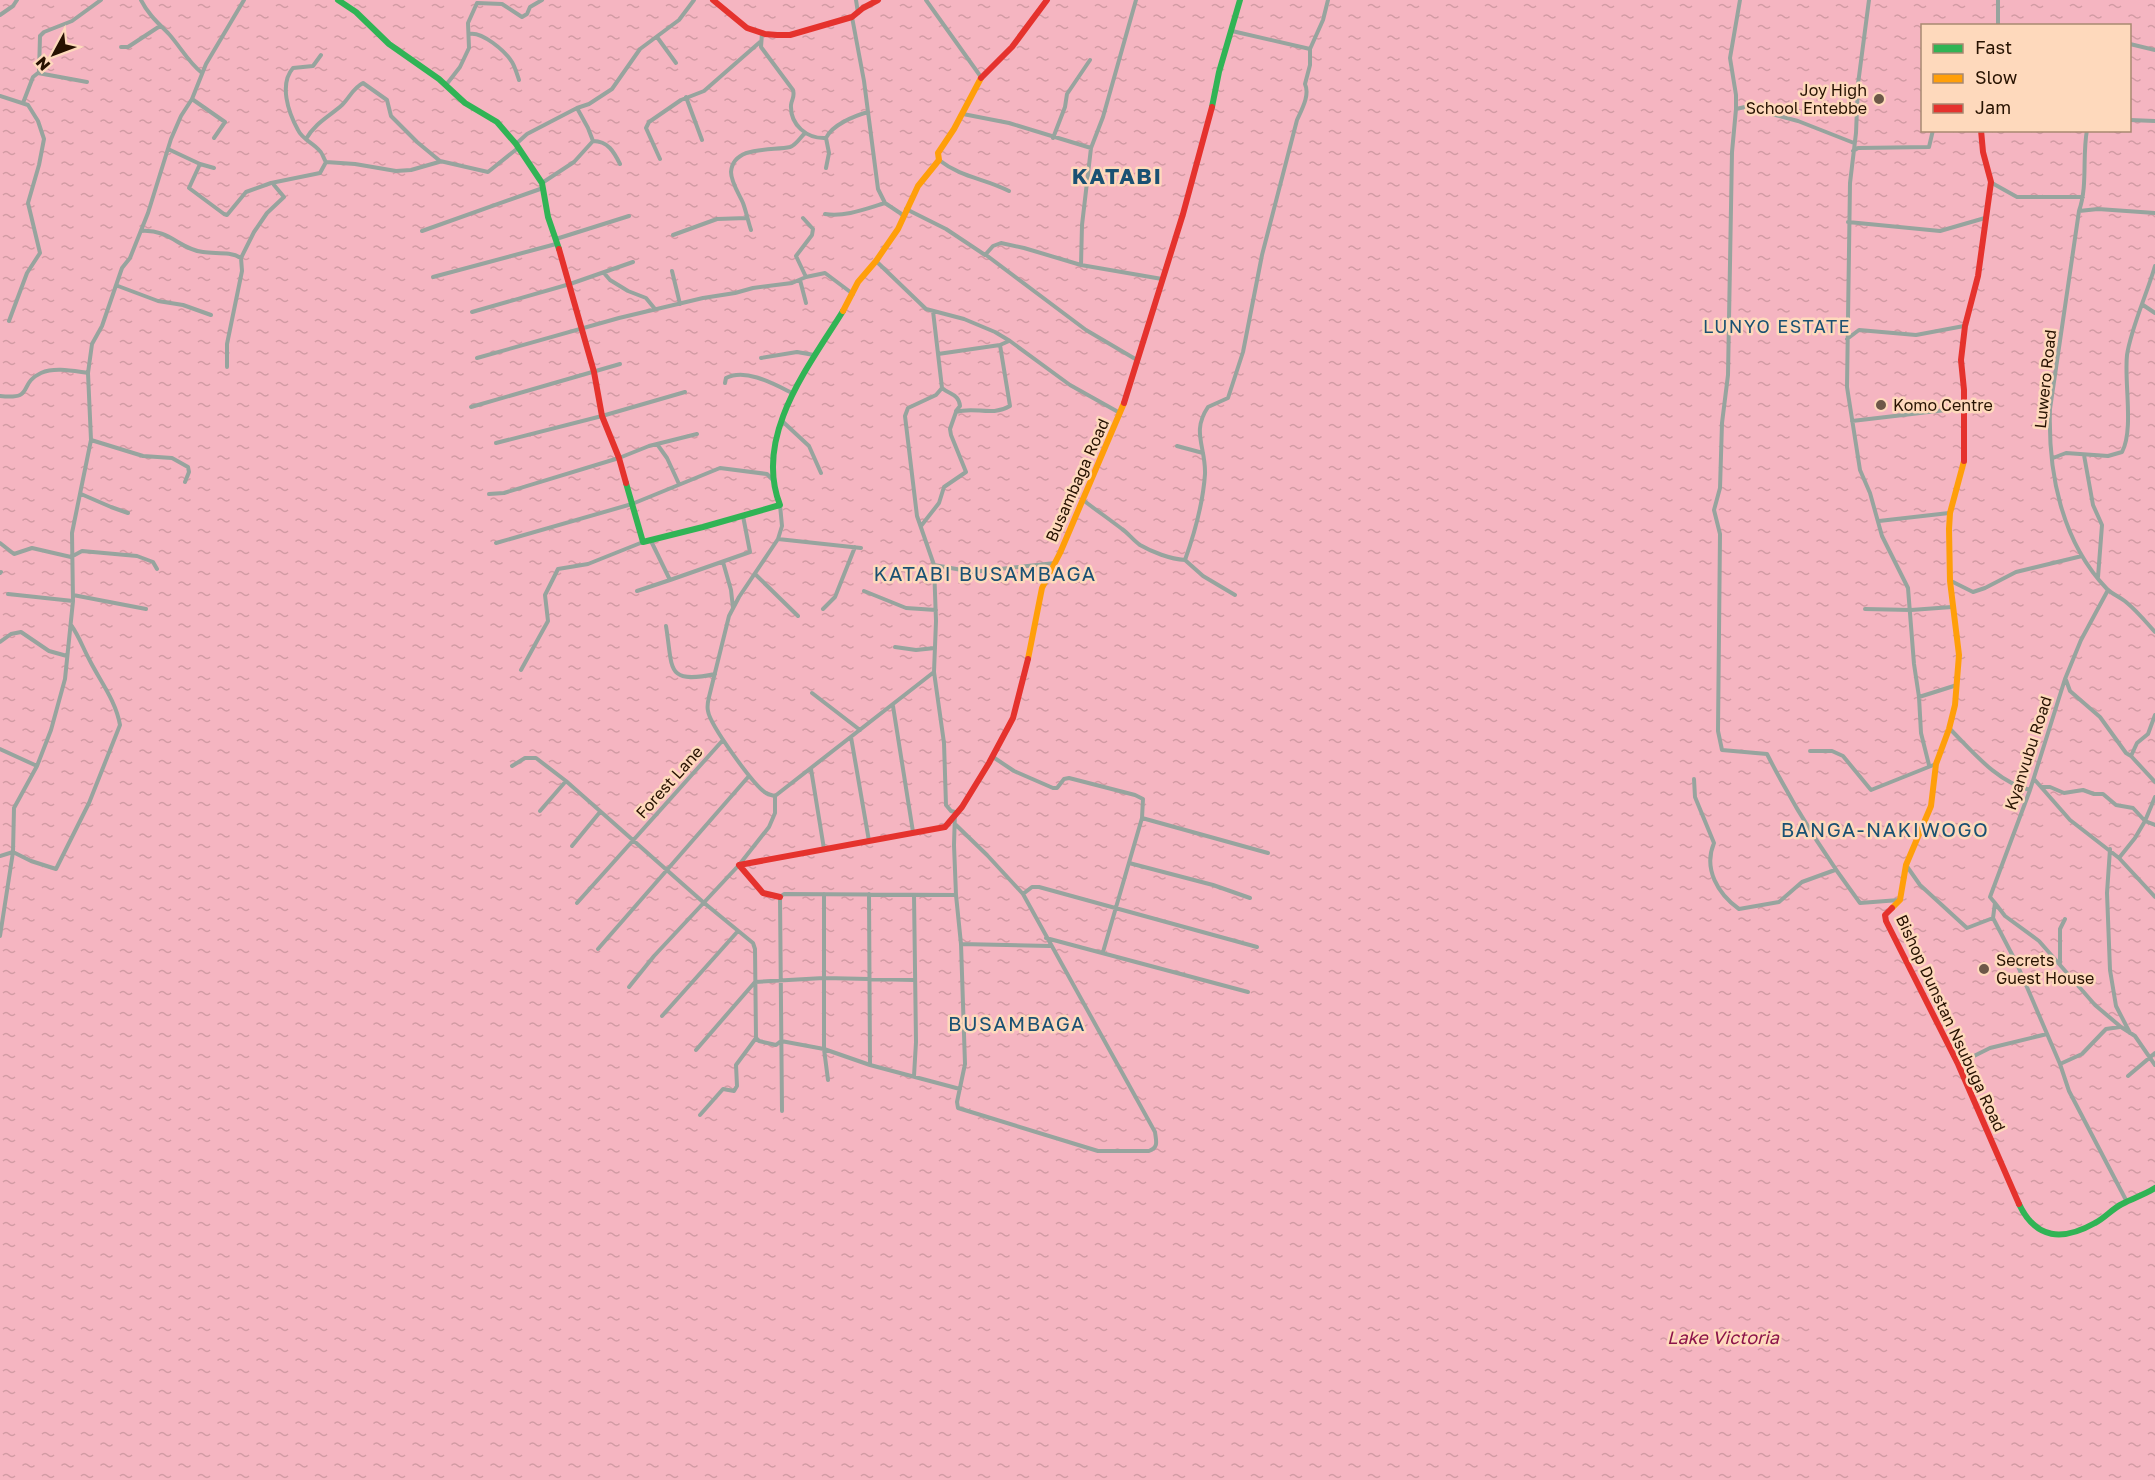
<svg xmlns="http://www.w3.org/2000/svg" width="2155" height="1480" viewBox="0 0 2155 1480" font-family="'Golos Text',sans-serif">
  <style>
    .water { fill: url(#water-ripples); fill-rule: evenodd }
    .lines { fill: none; stroke-linecap: round; stroke-linejoin: round }
    .street { stroke: #97a49e; stroke-width: 4 }
    .fast { stroke: #30b455; stroke-width: 6 }
    .slow { stroke: #ff9f0a; stroke-width: 6 }
    .jam { stroke: #e5322d; stroke-width: 6 }
    .poi-dot { fill: #6d5848; stroke: #fed9bc; stroke-width: 2 }
    .labels { text-anchor: middle; dominant-baseline: central; stroke-width: 5; stroke-linejoin: round; paint-order: stroke }
    .poi-label { font-size: 16px; fill: #271201; stroke: #fed9bc; text-anchor: start }
    .street-label { font-size: 16px; fill: #271201; stroke: #fed9bc }
    .neighbourhood-label { font-size: 18px; letter-spacing: 1.5px; fill: #1a5173; stroke: #fed9bc }
    .water-label { font-size: 18px; font-style: italic; fill: #8c134a; stroke: #fed9bc }
    .quarter-label { font-size: 20px; letter-spacing: 1.5px; fill: #1a5173; stroke: #fed9bc }
    .district-label { font-size: 22px; font-weight: bold; letter-spacing: 1.5px; fill: #1a5173; stroke: #fed9bc }
  </style>
  <defs>
    <pattern id="water-ripples" width="26" height="14" patternUnits="userSpaceOnUse" patternTransform="scale(1.5)"><rect width="26" height="14" fill="#f5b5c1"/><path d="M2 4q2-2 4 0t4 0M15 11q2-2 4 0t4 0" fill="none" stroke="#d29ba4"/></pattern>
  </defs>
  <rect width="100%" height="100%" fill="#efdbcb"/>
  <path class="water" d="M0,0h2155v1480h-2155zM1922,26h208v104h-208z"/>
  <g class="lines">
    <path class="street" d="M141,0c7,14 16,22 27,33 12,13 20,29 34,40
      M856,0l2,13
      M926,0l55,77
      M1740,0l-10,58 6,37v14l-4,43 -4,223 -6,48 -2,65 -6,22 6,24 -2,197 4,19 45,4c27,53 58,102 93,149l39,-3
      M1869,0l-11,84 -2,49 -6,50 -3,204 13,83 10,23 12,43 26,52 6,76 5,33 2,36 8,32
      M1998,0v26
      M0,15l13,-9 4,-6
      M852,17l12,64 14,108 7,14 18,12
      M762,33l-1,14 32,43c2,7 -1,8 -2,15 -1,20 16,34 35,33 6,-13 28,-22 42,-26
      M469,34c13,-3 36,17 43,28 3,5 5,12 7,18
      M657,37l19,26
      M2130,44l25,6
      M121,47h7l32,-21
      M1310,49l13,-29 5,-20
      M321,55l-8,11 -20,2c-14,16 -5,44 5,62 4,9 15,13 21,20 4,3 4,8 7,12l29,2 41,7 15,-1 28,-8
      M39,72l1,-36 4,-4 28,-11 29,-21
      M446,85l14,-18 9,-19 -1,-25 9,-20 25,1 20,13 5,-3 3,-7 12,-7
      M0,96l28,9 10,16 6,18 -5,26 -11,38 12,50 -13,20 -18,48
      M686,97l16,43
      M192,99l33,23 -11,16
      M23,103l10,-26 5,-4 49,9
      M577,108l11,20 5,13c15,0 21,11 27,23
      M1736,109l9,-2 53,14 56,22
      M963,114l46,9 82,25
      M2130,120l25,1
      M2087,130c-5,27 1,55 -8,81l-29,198c-2,63 11,132 57,180 5,5 13,8 19,13 11,9 20,20 29,30
      M826,138l3,15 -3,15
      M1053,138l12,-31 2,-13 23,-34
      M306,139c9,-16 24,-23 36,-34 8,-8 11,-17 21,-22l24,17 4,16 26,26 23,19 48,11 30,-24
      M516,144l11,-10 50,-26 12,-4 23,-15 28,-40 39,-29 15,-20
      M168,149l32,15 -11,24 35,26 3,1 19,-23 25,-9 49,-10 6,-11
      M1853,151l5,-3 71,-1 4,-17
      M660,159l-14,-31 3,-6 32,-22 23,-9 56,-49
      M939,160c23,18 45,18 70,31
      M200,164l14,4
      M542,183l32,-21 19,-21
      M1992,183l25,14h66
      M906,209l40,20 39,26 8,-9 8,-3 23,5 57,17 81,14
      M2079,211l19,-2 57,4
      M825,214c21,3 40,-5 60,-11
      M803,218l10,11 -1,6 -16,21 10,21
      M1848,222l92,9 45,-13
      M751,230c-3,-9 -5,-19 -8,-27 -4,-9 -12,-21 -12,-31 2,-27 42,-21 59,-25 6,-2 10,-9 14,-13
      M141,231c29,-2 38,18 62,21 12,2 27,-1 38,6l1,13 -15,73v23
      M422,231l121,-43
      M673,235l44,-16 30,-1
      M556,239l73,-23
      M986,255l100,75 51,30
      M241,258l13,-26 13,-19 17,-16 -10,-12
      M876,261l50,48 38,10 31,13 15,9 60,44 50,28
      M1081,265l1,-40 9,-77 12,-31 33,-117
      M672,271l8,33
      M604,273l6,7 18,11 18,7 9,11
      M433,277l123,-33
      M800,280l6,23
      M118,286l40,15 25,4 28,10
      M2143,305l12,8
      M933,311l9,77 -6,7 -28,13 -3,8 12,100 17,49 2,56 -2,51
      M472,312l98,-28 63,-22
      M1847,339l12,-9 57,5 48,-9
      M938,354l62,-9 9,-4
      M477,358l142,-40 84,-20 32,-5 18,-5 39,-5 14,-6 19,-4 28,21
      M761,358l36,-6 17,3
      M725,383l1,-5c20,-10 48,6 66,15
      M942,388c8,7 17,6 18,18l-4,5
      M0,396c36,4 17,-12 41,-23 14,-6 32,-2 47,0
      M471,407l149,-43
      M781,420l28,26 12,27
      M1852,421l111,-13
      M91,440l52,16 29,2 16,9 1,5 -4,10
      M496,443l106,-27 83,-24
      M657,444l10,14 12,26
      M1177,446l26,7
      M2084,455l9,50 9,20 -4,52
      M2053,458l13,-5 42,3 14,-4c12,-22 2,-70 5,-97 4,-27 20,-61 28,-89
      M81,494l30,13 17,6
      M489,494l15,-1 115,-35 30,-12 48,-12
      M1083,500c13,10 26,19 39,29 6,4 11,11 18,16 12,7 30,14 45,15 10,-28 18,-57 20,-86 1,-27 -14,-42 3,-67l20,-9 15,-46 19,-97 35,-135c5,-11 13,-25 8,-36l5,-19v-16l-78,-18
      M780,505l2,21 -4,13 -39,58 -10,19 -20,81c-1,4 -2,10 -1,14 2,14 46,75 58,82 3,2 6,2 9,3l159,-124 10,71 2,62 5,6 4,1 -1,33 2,50 -172,-1 -4,3 2,214
      M1879,521l70,-8
      M921,526l18,-23 5,-16 22,-15 -15,-37 -1,-6 6,-17c19,-6 35,5 54,-6l-10,-61
      M778,539l83,9
      M651,541l19,39 80,-28 -7,-36
      M0,543l14,11 18,-6 39,9 11,-6 55,5 16,6 4,7
      M496,543l136,-39 88,-36 47,6 6,6
      M1185,560l18,16 32,19
      M723,562l8,28 2,18
      M934,565l39,7 82,-9
      M0,573l1,-1
      M755,574l43,42
      M1951,581l22,11 12,-4 31,-16 66,-16
      M2108,590l-27,50 -16,39 -35,111 -40,107 5,6 -2,15 24,46 43,100 9,27 58,111
      M637,591l33,-11
      M864,591l42,17 30,2
      M8,594l65,7
      M73,595l73,14
      M823,609l12,-12 20,-50
      M1865,609l46,1 41,-3
      M666,626c7,42 -1,59 49,48
      M0,642l11,-8 10,-2 28,19 18,5
      M895,647l21,3 19,-2
      M521,670l27,-49 -3,-26 13,-26 30,-5 55,-22
      M2066,680l4,11 30,26 26,36 5,3 24,26
      M812,693l48,37
      M1919,697l38,-12
      M893,706l20,126
      M1950,729c23,23 47,53 80,61
      M851,737l18,104
      M0,749l37,17
      M1810,751h22l11,5 28,34 65,-26
      M2131,756l6,-13 11,-9 7,-19
      M993,757l21,14 39,17h4l7,-9 5,-1 66,17 8,4 -1,19 -39,134
      M512,766l13,-8h11l30,23 137,121 50,41 2,6 1,89 3,3 17,4 5,-4 43,8 4,31
      M811,769l13,80
      M1694,779l1,18 19,46c-11,26 4,51 25,66l40,-7 23,-20 33,-12
      M2034,779l36,41 49,38 36,39
      M2041,787h9l14,6 19,-3 11,4h9l13,11 17,3 12,13 -10,17 -16,20
      M2155,797l-10,24 10,4
      M540,811l26,-30
      M1142,818l126,35
      M956,825l31,30 36,39 132,238c1,9 4,15 -6,19h-51l-140,-43 -1,-6 8,-38 -4,-120 -5,-49
      M572,846l28,-34
      M2110,849l-3,44 3,77 6,36 14,27
      M0,856l13,-4 18,9 25,8 33,-66 31,-78c-4,-24 -20,-44 -31,-66 -6,-11 -10,-23 -18,-34
      M1129,863l84,22 37,13
      M1906,865l14,20 47,43 26,-10
      M824,894v155l46,16 90,24
      M869,894l1,171
      M1023,894l9,-7h7l218,60
      M577,903l146,-163
      M1995,903l10,13 34,25 56,64 26,22 14,9 20,29
      M0,936l13,-84 1,-44 23,-42 14,-36 14,-51 8,-78 -1,-68 19,-93 -3,-67 4,-29 10,-18 20,-58 8,-10 18,-45 23,-74 10,-23 11,-17 14,-35 38,-64
      M1046,938l202,54
      M961,944l89,2
      M598,949l151,-173
      M2060,963v-34l5,-10
      M629,987l25,-31 85,-91 30,-38 6,-14v-17
      M662,1016l76,-85
      M696,1050l59,-68 69,-4 90,2
      M1958,1064l32,-16 57,-14
      M2060,1064l22,-10 24,-25 14,-2
      M914,1076l2,-34 -2,-147
      M2128,1076l27,-23
      M700,1115l23,-26 11,2 3,-5 -1,-21 20,-27"/>
    <path class="fast" d="M338,0l18,12 33,32 50,35 26,24 32,19 19,22 26,39 6,34 11,32
      M1212,107l7,-35 21,-72
      M626,483l17,59 60,-15 77,-22c-27,-69 29,-139 63,-194
      M2019,1204c17,36 44,37 76,19 10,-5 17,-14 27,-19 11,-6 22,-9 33,-16"/>
    <path class="slow" d="M843,311l15,-29 18,-21 22,-32 20,-43 21,-26 -1,-7 16,-24 27,-51
      M1028,659l14,-71 18,-35 64,-150
      M1892,908l8,-8 6,-35 25,-59 5,-42 13,-35 6,-24 4,-50 -9,-74 -1,-52 1,-16 14,-52"/>
    <path class="jam" d="M713,0l34,28 18,6 12,1h13l62,-18 11,-9 15,-8
      M981,78l31,-31 35,-47
      M559,249l35,123 8,44 17,42 7,25
      M1124,403l59,-189 29,-107
      M1964,461v-71l-3,-30 4,-34 13,-50 13,-94 -8,-30 -2,-22
      M780,897l-17,-4 -24,-28 206,-38 17,-20 27,-44 24,-45 15,-59
      M1892,908l-7,7 1,6 72,143 61,140"/>
  </g>
  <g class="poi-dot">
    <circle cx="1879" cy="99" r="6"/>
    <circle cx="1881" cy="405" r="6"/>
    <circle cx="1984" cy="969" r="6"/>
  </g>
  <g class="labels">
    <g class="poi-label">
      <text x="1867" y="90" text-anchor="end">Joy High<tspan x="1867" dy="18">School Entebbe</tspan></text>
      <text x="1893" y="405">Komo Centre</text>
      <text x="1996" y="960">Secrets<tspan x="1996" dy="18">Guest House</tspan></text>
    </g>
    <g class="street-label">
      <text transform="translate(2045 379) rotate(-84)">Luwero Road</text>
      <text transform="translate(1077 480) rotate(-66)">Busambaga Road</text>
      <text transform="translate(2028 753) rotate(-72)">Kyanvubu Road</text>
      <text transform="translate(669 782) rotate(-48)">Forest Lane</text>
      <text transform="translate(1951 1023) rotate(65)">Bishop Dunstan Nsubuga Road</text>
    </g>
    <g class="neighbourhood-label">
      <text x="1777" y="326">LUNYO ESTATE</text>
    </g>
    <g class="water-label">
      <text x="1723" y="1337">Lake Victoria</text>
    </g>
    <g class="quarter-label">
      <text x="985" y="573">KATABI BUSAMBAGA</text>
      <text x="1885" y="829">BANGA-NAKIWOGO</text>
      <text x="1017" y="1023">BUSAMBAGA</text>
    </g>
    <g class="district-label">
      <text x="1117" y="175">KATABI</text>
    </g>
  </g>
  <rect x="1921" y="24" width="210" height="108" fill="#fed9bc" stroke="#a88971" stroke-width="1.5"/>
  <rect x="1933" y="44" width="30" height="9" fill="#30b455" stroke="#a88971" stroke-width="1.5"/>
  <text x="1975" y="54" font-size="18" fill="#271201">Fast</text>
  <rect x="1933" y="74" width="30" height="9" fill="#ff9f0a" stroke="#a88971" stroke-width="1.5"/>
  <text x="1975" y="84" font-size="18" fill="#271201">Slow</text>
  <rect x="1933" y="104" width="30" height="9" fill="#e5322d" stroke="#a88971" stroke-width="1.5"/>
  <text x="1975" y="114" font-size="18" fill="#271201">Jam</text>
  <g transform="translate(54 54) rotate(229)" stroke="#fed9bc" stroke-width="4.5" paint-order="stroke">
  <path d="M0-4.5L10 22L0 15L-10 22Z" fill="#271201"/>
  <text y="-9" font-size="16" font-weight="bold" text-anchor="middle" fill="#271201">N</text>
  </g>
</svg>
